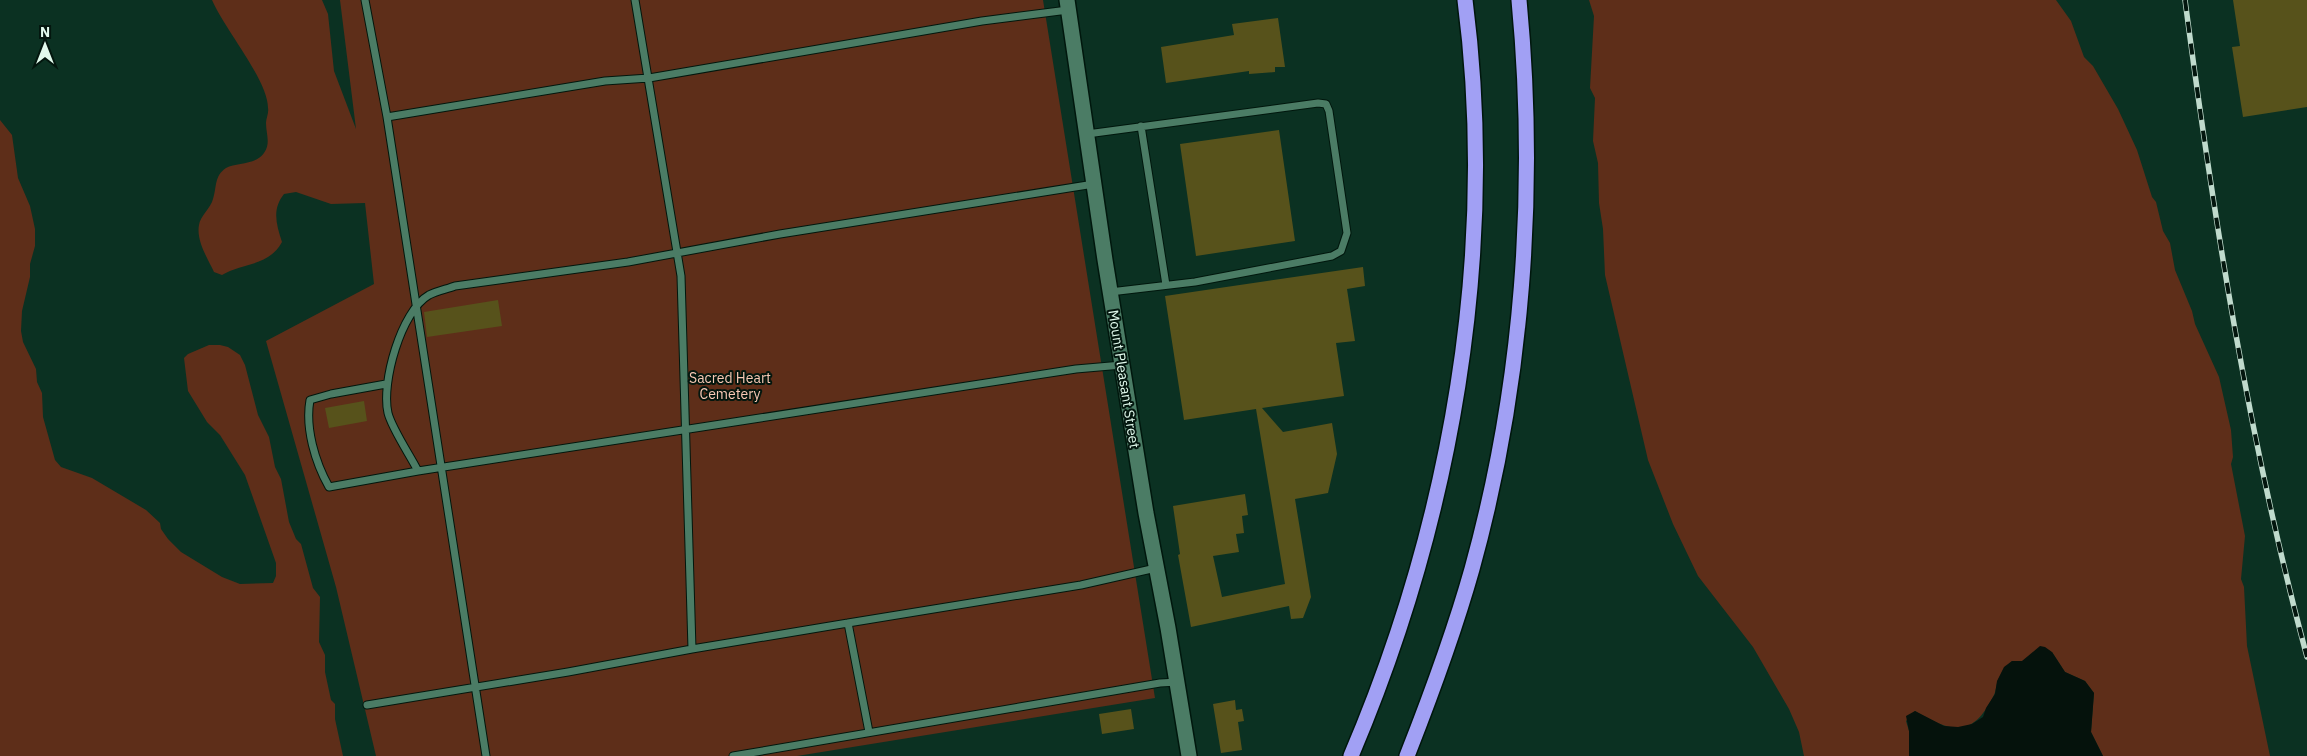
<svg xmlns="http://www.w3.org/2000/svg" width="2307" height="756" viewBox="0 0 2307 756" font-family="'IBM Plex Sans',sans-serif">
  <style>
    .green { fill: #5e2e19 }
    .water { fill: #05120c }
    .building { fill: #57521b }
    .lines { fill: none; stroke-linecap: round; stroke-linejoin: round }
    .lane-casing { stroke: #00170d; stroke-width: 9 }
    .secondary-casing { stroke: #00170d; stroke-width: 18 }
    .highway-casing { stroke: #00170d; stroke-width: 18 }
    .lane { stroke: #4b7c65; stroke-width: 7 }
    .secondary { stroke: #4b7c65; stroke-width: 15 }
    .highway { stroke: #a1a0f4; stroke-width: 15 }
    .rail-casing { stroke: #c0dbcd; stroke-width: 5.5 }
    .rail { stroke: #03160e; stroke-width: 4; stroke-dasharray: 11; stroke-linecap: butt }
    .labels { text-anchor: middle; dominant-baseline: central; stroke-width: 4; stroke-linejoin: round; paint-order: stroke }
    .park-label { font-size: 14px; fill: #f9c9b5; stroke: #03160e }
    .street-label { font-size: 14px; fill: #e1faed; stroke: #03160e }
  </style>
  <rect width="100%" height="100%" fill="#0b3122"/>
  <path class="green" d="M212,0h110l6,14 6,57 22,58 -16,-129h703l112,698 -358,58h-421l-40,-169 -70,-246 108,-57 -9,-81 -34,1 -35,-12 -12,2c-12,15 -8,30 -2,48 -14,25 -38,20 -60,33l-8,-3c-6,-13 -18,-31 -15,-47 1,-9 12,-17 14,-26 4,-12 1,-23 13,-31 11,-6 30,-3 38,-15 7,-10 2,-19 2,-30 0,-5 3,-10 2,-15 0,-28 -43,-78 -56,-108z
    M1589,0h467l15,21 13,36 9,9 25,43 19,41 15,47 4,5 7,29 7,12 5,27 17,41 3,13 24,53 12,53 2,27 -2,7 14,72 -4,43 3,8 3,59 23,110h-167l-12,-24 3,-39 -9,-12 -20,-9 -13,-20 -30,9h-10c-5,6 -11,13 -14,19 -2,5 -2,11 -4,15 -11,21 -23,40 -51,30 -9,-3 -19,-9 -28,-14l-9,10 3,10v25h-105l-5,-24 -10,-23 -36,-62 -55,-71 -25,-52 -25,-64 -43,-185 -2,-46 -4,-26 -1,-40 -5,-22 2,-43 -5,-10 4,-72z
    M0,120l12,15 6,43 12,28 5,23v17l-5,18v13l-8,34 -1,20 2,11 13,27 1,13 5,11 1,24 12,43 6,7 31,11 54,32 14,13 1,6 7,10 13,13 41,25 18,7 33,-1 3,-7v-13l-31,-88 -25,-40 -13,-13 -19,-31 -4,-33 4,-4 21,-9h11l8,2 12,8 5,10 13,50 11,22 6,30 6,12 8,43 7,17 5,5 12,44 7,9 -1,45 6,13v17l6,28 4,4v15l8,37h-343z"/>
  <path class="water" d="M2040,646l5,1 7,5 13,20 20,9 9,12 -3,39 12,24h-194v-25l-3,-15 9,-5 29,15 14,1 14,-3 11,-7 3,-9 9,-14 2,-13 7,-14 8,-6h10z"/>
  <path class="building" d="M2233,0h74v107l-64,10 -11,-70 8,-1z
    M1278,18l7,49h-10v5l-26,2v-3l-83,12 -5,-36 73,-12 -2,-11z
    M1279,130l16,111 -99,15 -16,-112z
    M1363,267l2,19 -18,3 8,52 -19,2 8,53 -82,12 21,24 49,-9 5,31 -9,39 -33,6 16,98 -8,21 -12,1 -2,-13 -98,21 -13,-72 2,-1 -7,-48 72,-12 3,21 -6,1 2,17 -8,1 3,18 -26,4 9,41 63,-13 -29,-175 -72,11 -19,-124z
    M498,300l4,26 -75,11 -3,-25z
    M364,401l3,20 -38,7 -4,-20z
    M1235,700l1,10 6,-1 2,12 -6,1 4,28 -21,3 -8,-49z
    M1131,709l3,20 -32,5 -3,-20z"/>
  <g class="lines">
    <defs>
      <path id="lane" d="M365,0l22,117
        M1141,126l25,159
        M1087,134l231,-31 8,1 3,7 18,122 -6,18 -9,5 -137,26 -85,10
        M1094,184l-314,50 -152,28 -173,24c-8,3 -18,5 -26,9 -28,16 -48,88 -41,118 4,16 22,42 30,58l658,-102 46,-4
        M386,384l-55,10 -21,6c-5,28 5,62 19,87l89,-16
        M692,649l156,-26
        M367,705l201,-33 124,-23 -11,-373 -46,-276
        M869,732l-21,-109 233,-38 75,-17
        M486,756l-99,-639 218,-36 44,-3 333,-57 86,-11
        M733,756l427,-73 18,-1"/>
      <path id="secondary" d="M1067,0l38,260 41,253 22,115 21,128"/>
      <path id="highway" d="M1351,756c100,-235 147,-501 114,-756
        M1407,756c24,-61 47,-123 65,-187 51,-184 65,-379 47,-569"/>
    </defs>
    <use href="#lane" class="lane-casing"/>
    <use href="#secondary" class="secondary-casing"/>
    <use href="#highway" class="highway-casing"/>
    <use href="#lane" class="lane"/>
    <use href="#secondary" class="secondary"/>
    <use href="#highway" class="highway"/>
    <defs>
      <path id="rail" d="M2185,0c29,221 64,441 122,657"/>
    </defs>
    <use href="#rail" class="rail-casing"/>
    <use href="#rail" class="rail"/>
  </g>
  <g class="labels">
    <g class="park-label">
      <text x="730" y="378">Sacred Heart<tspan x="730" dy="16">Cemetery</tspan></text>
    </g>
    <g class="street-label">
      <text transform="translate(1124 379) rotate(81)">Mount Pleasant Street</text>
    </g>
  </g>
  <g transform="translate(45 45)" stroke="#03160e" stroke-width="4" paint-order="stroke">
  <path d="M0-4L9 19L0 12L-9 19Z" fill="#e1faed"/>
  <text y="-8" font-size="14" font-weight="bold" text-anchor="middle" fill="#e1faed">N</text>
  </g>
</svg>
